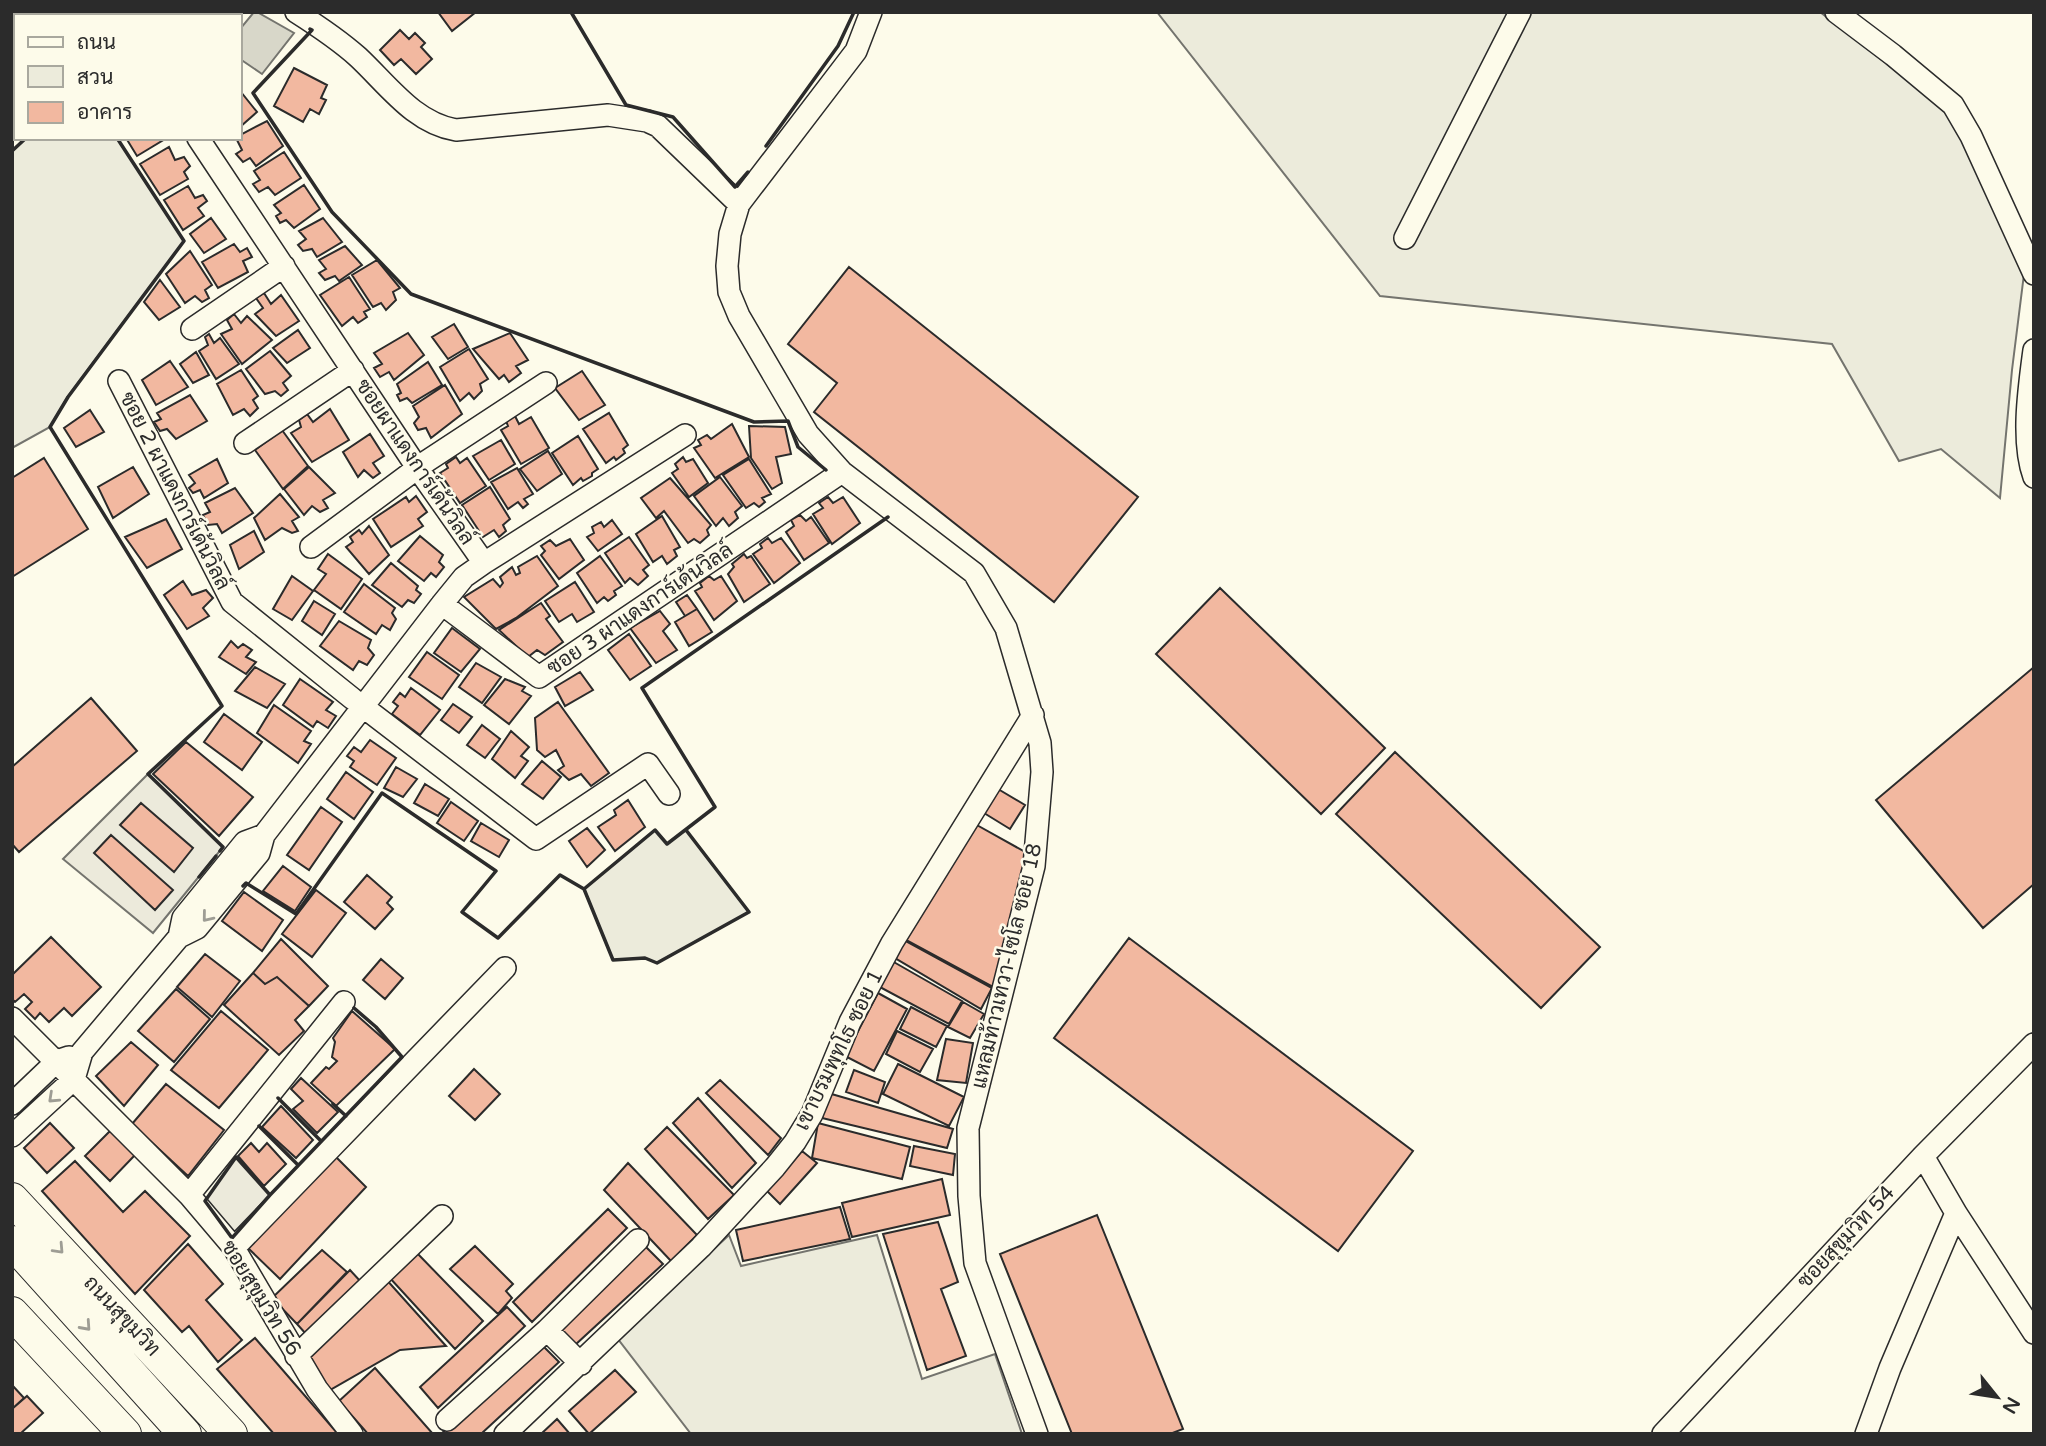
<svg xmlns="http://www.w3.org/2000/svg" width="2046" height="1446" viewBox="0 0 2046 1446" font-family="'Varela Round',Sarabun,sans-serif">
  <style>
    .green { fill: #ecebdb; stroke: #74746e; stroke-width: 2 }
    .parking { fill: #eceadb; stroke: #74746e; stroke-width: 2 }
    .water { fill: #d8d7c9; stroke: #74746e; stroke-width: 2 }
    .building { fill: #f2b8a0; stroke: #2b2b2b; stroke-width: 2 }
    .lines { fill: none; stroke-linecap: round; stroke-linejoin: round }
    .minor-casing { stroke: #2b2b2b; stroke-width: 24 }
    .highway-casing { stroke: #2b2b2b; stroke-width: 34 }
    .minor { stroke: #fdfbea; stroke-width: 21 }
    .highway { stroke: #fdfbea; stroke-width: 32 }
    .wall { stroke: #2b2b2b; stroke-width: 3.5 }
    .oneway { stroke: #9e9d94 }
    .labels { text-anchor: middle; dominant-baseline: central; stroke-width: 5; stroke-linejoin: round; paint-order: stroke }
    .street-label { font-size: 21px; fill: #2b2b2b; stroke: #fdfbea }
  </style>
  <rect width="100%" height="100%" fill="#fdfbea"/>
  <path class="green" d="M1157,12h663l130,101 75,153 -13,104 -12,128 -59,-49 -42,12 -67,-117 -452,-48z
    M26,138h91l67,103 -116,155 -18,31 -38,21v-297z
    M655,830l12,14 19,-14 63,82 -92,51 -12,-5 -32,2 -29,-71z
    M729,1235l12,31 136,-31 45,144 73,-25 27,80h-331l-73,-95z"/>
  <path class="parking" d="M148,774l75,73 -70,86 -90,-74z
    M236,1157l34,38 -38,43 -27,-37z"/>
  <path class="water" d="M254,12h3l37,21 -32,41 -22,-15v-30z"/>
  <path class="building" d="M438,12h38l-24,19z
    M400,30l9,9 6,-6 10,10 -4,4 11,12 -16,15 -15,-15 -7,6 -14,-15z
    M294,68l33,17 -6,13 5,2 -7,14 -9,-5 -7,13 -29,-16z
    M16,85v38l-4,-3v-32z
    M241,92l16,20 -17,15v-33z
    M267,121l16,25 -27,20 -6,-8 -7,4 -7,-8 6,-4 -6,-12h4v-3z
    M126,138h38l1,1 -28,17z
    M169,147l6,13 9,-3 6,9 -6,6 4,7 -28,16 -20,-31z
    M284,152l17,26 -26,17 -7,-8 -9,5 -6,-8 7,-4 -6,-9z
    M304,185l16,24 -26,19 -8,-8 -6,3 -4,-7 5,-3 -7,-8z
    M188,186l7,12 8,-3 4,6 -9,7 6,8 -21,14 -19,-30z
    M211,218l15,21 -22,14 -14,-19z
    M323,218l19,24 -25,15 -5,-8 -9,2 -5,-6 8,-6 -7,-8z
    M234,244l6,8 7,-4 5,9 -9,4 5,11 -30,16 -16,-26z
    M345,246l17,19 -23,16 -4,-5 -10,4 -6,-7 7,-4 -7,-9z
    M190,251l22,34 -7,5 4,8 -7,4 -7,-6 -10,7 -19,-29z
    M377,260l23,28 -7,4 3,8 -10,10 -5,-7 -8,4 -21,-32z
    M849,267l289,230 -84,105 -240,-190 23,-29 -49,-39z
    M349,277l21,32 -6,3 3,5 -9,6 -5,-6 -11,9 -22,-31z
    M160,280l20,27 -21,13 -15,-18z
    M264,293l7,11 10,-9 18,26 -23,15 -21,-22 8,-6 -7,-10z
    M234,314l7,9 6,-7 25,24 -30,24 -21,-30 11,-5 -5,-9z
    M454,324l14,23 -20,12 -16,-22z
    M298,330l12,18 -23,15 -14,-15z
    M408,333l16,22 -30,25 -5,-8 -9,5 -6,-9 8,-4 -8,-11z
    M510,333l18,27 -12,6 5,7 -12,9 -5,-7 -5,4 -26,-30z
    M209,334l5,9 6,-5 19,26 -23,15 -17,-28 9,-6 -3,-8z
    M469,349l19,30 -8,5 2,7 -8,8 -5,-6 -9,8 -20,-34z
    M270,351l21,25 -8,7 5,7 -7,6 -6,-5 -10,3 -19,-25z
    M196,352l13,23 -16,8 -13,-19z
    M170,361l18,26 -32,18 -14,-25z
    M428,362l14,23 -30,18 -5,-5 -7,3 -3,-6 4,-2 -4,-9z
    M241,370l17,26 -5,4 5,8 -8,8 -6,-7 -11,6 -16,-31z
    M582,371l23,34 -26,15 -24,-32z
    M445,385l17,29 -31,24 -5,-10 -8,2 -4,-7 5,-6 -6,-11z
    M190,395l17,26 -31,18 -9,-10 -7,2 -6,-9 7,-3 -4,-6z
    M330,409l19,31 -37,22 -21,-29 10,-6 -2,-7 8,-6 6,8z
    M90,410l14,22 -28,15 -12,-19z
    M609,413l19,32 -5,4 2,4 -9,7 -2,-3 -8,6 -23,-34z
    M515,416l4,8 12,-7 18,31 -28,16 -20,-34 7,-4 -2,-5z
    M732,424l17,33 -34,21 -21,-30 7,-3 -3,-5 9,-5 4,4z
    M749,426l36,1 6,27 -15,3 6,26 -10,6 -21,-31z
    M282,430l26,36 -25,23 -28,-39z
    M370,434l14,22 -11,7 7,10 -7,5 -9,-8 -6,7 -15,-25z
    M578,436l20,33 -6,4v3l-9,5 -2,-3 -8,7 -21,-32z
    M501,440l14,24 -26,16 -16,-24z
    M548,451l14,23 -25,17 -17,-22z
    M456,457l4,6 7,-5 19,28 -26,17 -20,-30 8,-5 -2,-4z
    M683,457l3,5 7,-3 15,24 -19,14 -17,-24 6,-4 -3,-5z
    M44,458l44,71 -76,48v-99z
    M217,459l11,24 -24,15 -4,-8 -7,3 -4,-5 6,-5 -6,-8z
    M749,459l22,35 -9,4 3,4 -6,5 -5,-4 -8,5 -23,-33z
    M133,467l16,27 -36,24 -15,-31z
    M309,467l26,26 -12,7 5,8 -8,4 -8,-6 -8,9 -20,-26z
    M517,468l16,26 -9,5 4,5 -5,4 -5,-6 -10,7 -17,-27z
    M720,477l22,29 -7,6 3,6 -9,8 -6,-8 -7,8 -22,-30z
    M670,478l41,47 -4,5 2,5 -9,8 -6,-4 -6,4 -24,-32 -8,7 -15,-20z
    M490,487l20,32 -7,6 3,6 -7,6 -5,-7 -11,7 -21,-32z
    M235,488l18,25 -31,20 -5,-9 -9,1 -5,-10 7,-3 -5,-9z
    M280,494l19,23 -7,4 6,10 -6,2 -10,-5 -17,12 -11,-22z
    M416,496l11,16 -9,7 5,7 -32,21 -18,-28 33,-22 3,5z
    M828,497l5,6 10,-6 17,26 -28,21 -19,-30 10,-6 -4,-5z
    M800,515l6,6 5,-4 18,26 -25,17 -18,-28 8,-6 -3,-6z
    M662,516l18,31 -6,3 3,6 -10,8 -5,-8 -9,6 -17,-28z
    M166,519l16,30 -35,19 -22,-31z
    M612,520l10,14 -24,17 -11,-14 7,-4 -2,-6 9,-5 3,5z
    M369,526l20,29 -20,19 -23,-27 7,-5 -3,-5 9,-7 3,4z
    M254,531l10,21 -25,17 -9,-24z
    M420,536l23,19 -4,7 5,5 -8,10 -5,-4 -7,8 -26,-20z
    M629,537l20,28 -6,5 5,6 -10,9 -8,-7 -5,5 -20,-30z
    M768,538l4,5 9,-5 19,25 -26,20 -21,-29 9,-6 -2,-4z
    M570,539l14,21 -25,19 -18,-24 4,-4 -4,-5 9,-6 6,6z
    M328,554l34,25 -21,30 -27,-19 12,-16 -8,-5z
    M744,554l3,4 4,-2 19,28 -26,18 -16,-28 6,-7 -2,-3z
    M537,556l21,30 -42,32 -20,11 -32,-32 29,-18 7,8 3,-4 -3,-6 12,-10 4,8 4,-2 -2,-6z
    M600,556l22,30 -8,5 2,4 -8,6 -4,-4 -7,6 -20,-30z
    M391,563l27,23 -2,4 5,4 -7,9 -6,-3 -6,7 -30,-22z
    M292,576l21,15 -21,29 -19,-11z
    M709,576l5,4 7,-4 16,25 -23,19 -19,-29 7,-4 -2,-4z
    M183,581l9,14 14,-5 7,8 -10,10 6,8 -22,13 -23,-34z
    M575,582l19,30 -17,10 -5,-8 -13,8 -14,-21z
    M364,584l31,24 -3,5 4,6 -6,11 -8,-5 -6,9 -32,-22z
    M1220,588l165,160 -64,66 -165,-160z
    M687,595l10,14 -12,7 -9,-14z
    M314,601l21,13 -13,21 -20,-14z
    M541,603l9,13 -4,3 17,23 -18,13 -8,-5 -9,7 -29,-27z
    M697,609l15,23 -23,14 -14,-24z
    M660,611l10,13 -7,7 14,19 -21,13 -26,-35z
    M339,621l32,19 -3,8 6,7 -7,10 -8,-4 -6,9 -33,-24z
    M452,628l28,21 -19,23 -27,-19z
    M629,634l22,32 -21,14 -22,-30z
    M231,641l7,7 5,-4 9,6 -6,7 10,5 -10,12 -27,-17z
    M427,652l32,23 -17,24 -33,-22z
    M476,663l25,14 -19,26 -23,-16z
    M255,667l30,17 -18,24 -32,-17z
    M2034,667v217l-51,44 -107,-128z
    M580,672l13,18 -28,16 -10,-19z
    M300,679l33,23 -7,8 10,6 -8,12 -11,-7 -4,6 -30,-22z
    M505,679l20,8 -3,4 9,5 -22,28 -25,-19z
    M411,688l29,22 -20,25 -28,-21 6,-8 -5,-4 7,-9 5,4z
    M91,698l46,53 -118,101 -7,-8v-77z
    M558,702l51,71 -18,13 -10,-12 -12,6 -11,-10 6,-4 -8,-16 -11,7 -8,-7 -2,-32z
    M453,704l19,13 -13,16 -18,-13z
    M274,705l37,26 -7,10 7,3 -13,19 -41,-30z
    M224,714l38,28 -20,28 -38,-28z
    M482,725l18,14 -15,19 -18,-13z
    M511,731l18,16 -8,9 7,5 -13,17 -23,-19z
    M370,740l26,18 -19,27 -27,-18 4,-6 -7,-5 7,-9 7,5z
    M186,742l67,55 -34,39 -66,-62z
    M1395,752l205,195 -59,61 -205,-194z
    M542,761l19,16 -18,22 -21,-15z
    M396,767l21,12 -14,18 -19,-9z
    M346,772l27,20 -19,27 -27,-20z
    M425,784l24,15 -11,17 -24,-13z
    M998,789l27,16 -15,24 -26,-16z
    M628,800l17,27 -30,24 -17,-24 18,-12 -2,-5z
    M451,802l27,19 -14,20 -27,-18z
    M141,803l52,45 -19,24 -54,-47z
    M321,807l21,15 -33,48 -22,-15z
    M481,823l28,17 -10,17 -28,-16z
    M975,824l52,29 -34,134 -87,-47z
    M587,828l18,22 -18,17 -18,-26z
    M111,835l62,55 -18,20 -61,-57z
    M283,866l28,21 -16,24 -32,-20z
    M367,875l25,22 -5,6 6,6 -18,20 -31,-27z
    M316,890l30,23 -34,44 -30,-23z
    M244,892l39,28 -21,31 -40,-30z
    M51,937l50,50 -29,29 -8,-8 -15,14 -9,-9 -5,6 -10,-10 7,-7 -8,-8 -9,8 -3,-3v-24z
    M1129,938l284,213 -75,100 -284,-213z
    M281,939l47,47 -19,20 -32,-29 -12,7 -12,-11z
    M904,940l88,48 -11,21 -86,-51z
    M205,954l35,27 -28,36 -35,-30z
    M381,959l22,19 -18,21 -22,-19z
    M892,961l70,40 -13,23 -71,-38z
    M253,973l12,11 12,-7 32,29 -14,14 9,11 -25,24 -55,-50z
    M176,989l34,30 -36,43 -36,-31z
    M878,993l29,16 -33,62 -29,-15z
    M963,1002l21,12 -14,24 -22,-11z
    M911,1007l36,19 -11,21 -36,-18z
    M221,1011l47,39 -49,58 -48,-38z
    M352,1011l43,38 -59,57 -25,-23 15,-16 3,2 8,-8 -5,-4 3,-15 -2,-4z
    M897,1031l36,18 -13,23 -34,-18z
    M946,1039l27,4 -7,40 -29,-3z
    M131,1042l27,23 -34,41 -28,-30z
    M898,1064l66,33 -15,29 -66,-32z
    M474,1069l26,25 -25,26 -26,-24z
    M854,1070l31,12 -7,21 -32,-11z
    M301,1078l37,34 -21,21 -24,-24 10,-8 -12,-12z
    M720,1080l61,58 -13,17 -62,-62z
    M166,1084l58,46 -36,46 -56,-52z
    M828,1093l125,36 -6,19 -125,-30z
    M698,1098l58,65 -24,25 -59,-65z
    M281,1106l32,34 -17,18 -34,-31z
    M50,1123l24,25 -27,25 -23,-25z
    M818,1123l92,24 -8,32 -90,-21z
    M667,1127l67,68 -26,24 -63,-70z
    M110,1131l25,24 -25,26 -25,-25z
    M251,1143l8,9 8,-9 19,21 -22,22 -26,-30z
    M914,1146l41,8 -2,21 -43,-9z
    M802,1151l15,12 -37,41 -13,-13z
    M335,1156l31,31 -86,92 -32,-31z
    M75,1161l48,51 22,-21 45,45 -55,58 -93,-103z
    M628,1163l69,72 -26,26 -67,-71z
    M942,1179l8,36 -98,22 -10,-34z
    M840,1207l10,32 -107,22 -7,-31z
    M608,1209l19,19 -95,94 -19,-20z
    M1097,1215l86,214 -13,5h-98l-72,-180z
    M938,1222l20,60 -17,7 25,67 -39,14 -44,-136z
    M188,1244l35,40 -17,16 36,40 -24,22 -29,-36 -7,6 -38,-42z
    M644,1245l19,19 -88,81 -18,-20z
    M475,1246l38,38 -7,7 6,7 -14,16 -48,-45z
    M322,1250l25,22 -50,52 -25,-26z
    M416,1252l67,69 -28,28 -66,-72z
    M350,1270l11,12 -55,52 -9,-10z
    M385,1278l61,68 -46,4 -77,44 -17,-37z
    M507,1307l18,19 -87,82 -18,-21z
    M255,1338l83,96h-64l-57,-65z
    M540,1343l19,19 -78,72h-40z
    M375,1368l58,66h-65l-29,-33z
    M615,1370l21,22 -47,42 -20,-23z
    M12,1385l12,13 -12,11z
    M27,1396l16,17 -23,21h-8v-25z
    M557,1419l13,15h-29z"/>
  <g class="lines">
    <defs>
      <path id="minor" d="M128,12l1,4
        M296,12c22,14 43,28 62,45 30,28 56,66 98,73l152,-15 39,6 11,5 81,78
        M871,12l-15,39 -117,153 -9,30 -3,32 2,26 10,24 69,118 34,38 132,101 32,55 34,115 2,29 -8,94 -66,262 1,68 6,67 62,171
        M1836,12l57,43 60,50 18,31 63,138
        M51,16l5,-4
        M12,49l4,-3
        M1405,238l115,-226
        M192,329l92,-63
        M2034,350c-5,38 -13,91 0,127
        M119,381l113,221 121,97 183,140 112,-75 21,30
        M245,443l108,-73
        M311,547l116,-86 119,-78
        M484,563l201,-128
        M442,604l97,73 303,-205
        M179,937l4,-19 62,-76 19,-7
        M12,1018l177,177 45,53 83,141 35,45
        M12,1104l45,-43 12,-4
        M12,1136l62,-57 8,-27 97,-115 18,-9 62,-75 5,-18 178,-231 22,-27 20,-14 -66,-94 -220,-331
        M189,1195l155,-193
        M1956,1213l78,120
        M234,1248l271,-280
        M547,1330l34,34
        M296,1356l146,-140
        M447,1420l100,-90 91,-90
        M505,1434l196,-187 74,-80 20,-25 17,-28 38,-92 42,-79 141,-228
        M1663,1434l260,-278 111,-112
        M1866,1434l24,-66 66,-155 -33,-57"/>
      <path id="highway" d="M12,1199l219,235
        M12,1242l173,192
        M12,1313l113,121"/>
    </defs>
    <use href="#minor" class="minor-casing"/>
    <use href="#highway" class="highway-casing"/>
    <use href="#minor" class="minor"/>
    <use href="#highway" class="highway"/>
    <path class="wall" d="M571,12l55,93 47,12 62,70 13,-15
      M168,16l6,-4
      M310,29l2,1 -59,63 79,119 79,82 343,128 34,-1 10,26 28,23
      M117,138l67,103 -116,156 -18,30 172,279 -74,68 75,73 -3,4
      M766,146l72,-100 16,-34
      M12,151l14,-13
      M199,877l17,-21
      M243,886l3,-3 50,31 86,-121 114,78 -34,41 36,26 62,-63 24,14 71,-59 12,14 48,-37 -73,-119 246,-171
      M584,889l29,71 32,-2 12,5 92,-51 -63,-82
      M278,1098l42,42
      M333,1104l13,12
      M259,1126l39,39
      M236,1157l34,38 -38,43 -27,-37z
      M270,1195l132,-138 -26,-30 -22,-19"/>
  </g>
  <defs><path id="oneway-chevron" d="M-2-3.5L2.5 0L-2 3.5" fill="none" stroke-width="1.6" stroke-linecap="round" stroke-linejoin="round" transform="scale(1.75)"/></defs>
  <g class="oneway">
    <use href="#oneway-chevron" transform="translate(207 917) rotate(129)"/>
    <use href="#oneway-chevron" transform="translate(53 1098) rotate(137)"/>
    <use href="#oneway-chevron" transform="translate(59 1249) rotate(47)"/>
    <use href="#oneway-chevron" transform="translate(86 1326) rotate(48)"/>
  </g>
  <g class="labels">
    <g class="street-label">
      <text transform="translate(415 462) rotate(56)">ซอยผาแดงการ์เด้นวิลล์</text>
      <text transform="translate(175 491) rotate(63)">ซอย 2 ผาแดงการ์เด้นวิลล์</text>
      <text transform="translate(640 609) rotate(-34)">ซอย 3 ผาแดงการ์เด้นวิลล์</text>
      <text transform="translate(1007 966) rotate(-77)">แหลมท้าวเทวา-ไซโล ซอย 18</text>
      <text transform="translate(839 1050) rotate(-64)">เขาบรมพุทโธ ซอย 1</text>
      <text transform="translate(1846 1237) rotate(-47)">ซอยสุขุมวิท 54</text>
      <text transform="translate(261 1298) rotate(58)">ซอยสุขุมวิท 56</text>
      <text transform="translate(122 1316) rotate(47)">ถนนสุขุมวิท</text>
    </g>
  </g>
  <rect width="2046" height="1446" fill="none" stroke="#2b2b2b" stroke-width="28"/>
  <rect x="14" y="14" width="228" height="126" fill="#fdfbea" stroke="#a9a89e" stroke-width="2"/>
  <rect x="28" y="37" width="35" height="10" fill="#fdfbea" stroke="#a9a89e" stroke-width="2"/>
  <text x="77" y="49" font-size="21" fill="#2b2b2b">ถนน</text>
  <rect x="28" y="66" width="35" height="21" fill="#ecebdb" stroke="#a9a89e" stroke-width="2"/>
  <text x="77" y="84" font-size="21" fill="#2b2b2b">สวน</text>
  <rect x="28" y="102" width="35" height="21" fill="#f2b8a0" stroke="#a9a89e" stroke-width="2"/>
  <text x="77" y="119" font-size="21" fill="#2b2b2b">อาคาร</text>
  <g transform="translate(1997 1397) rotate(120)" stroke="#fdfbea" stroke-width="5" paint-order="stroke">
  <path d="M0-5L12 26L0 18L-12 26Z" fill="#2b2b2b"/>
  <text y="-10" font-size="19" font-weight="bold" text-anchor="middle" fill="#2b2b2b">N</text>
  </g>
</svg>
